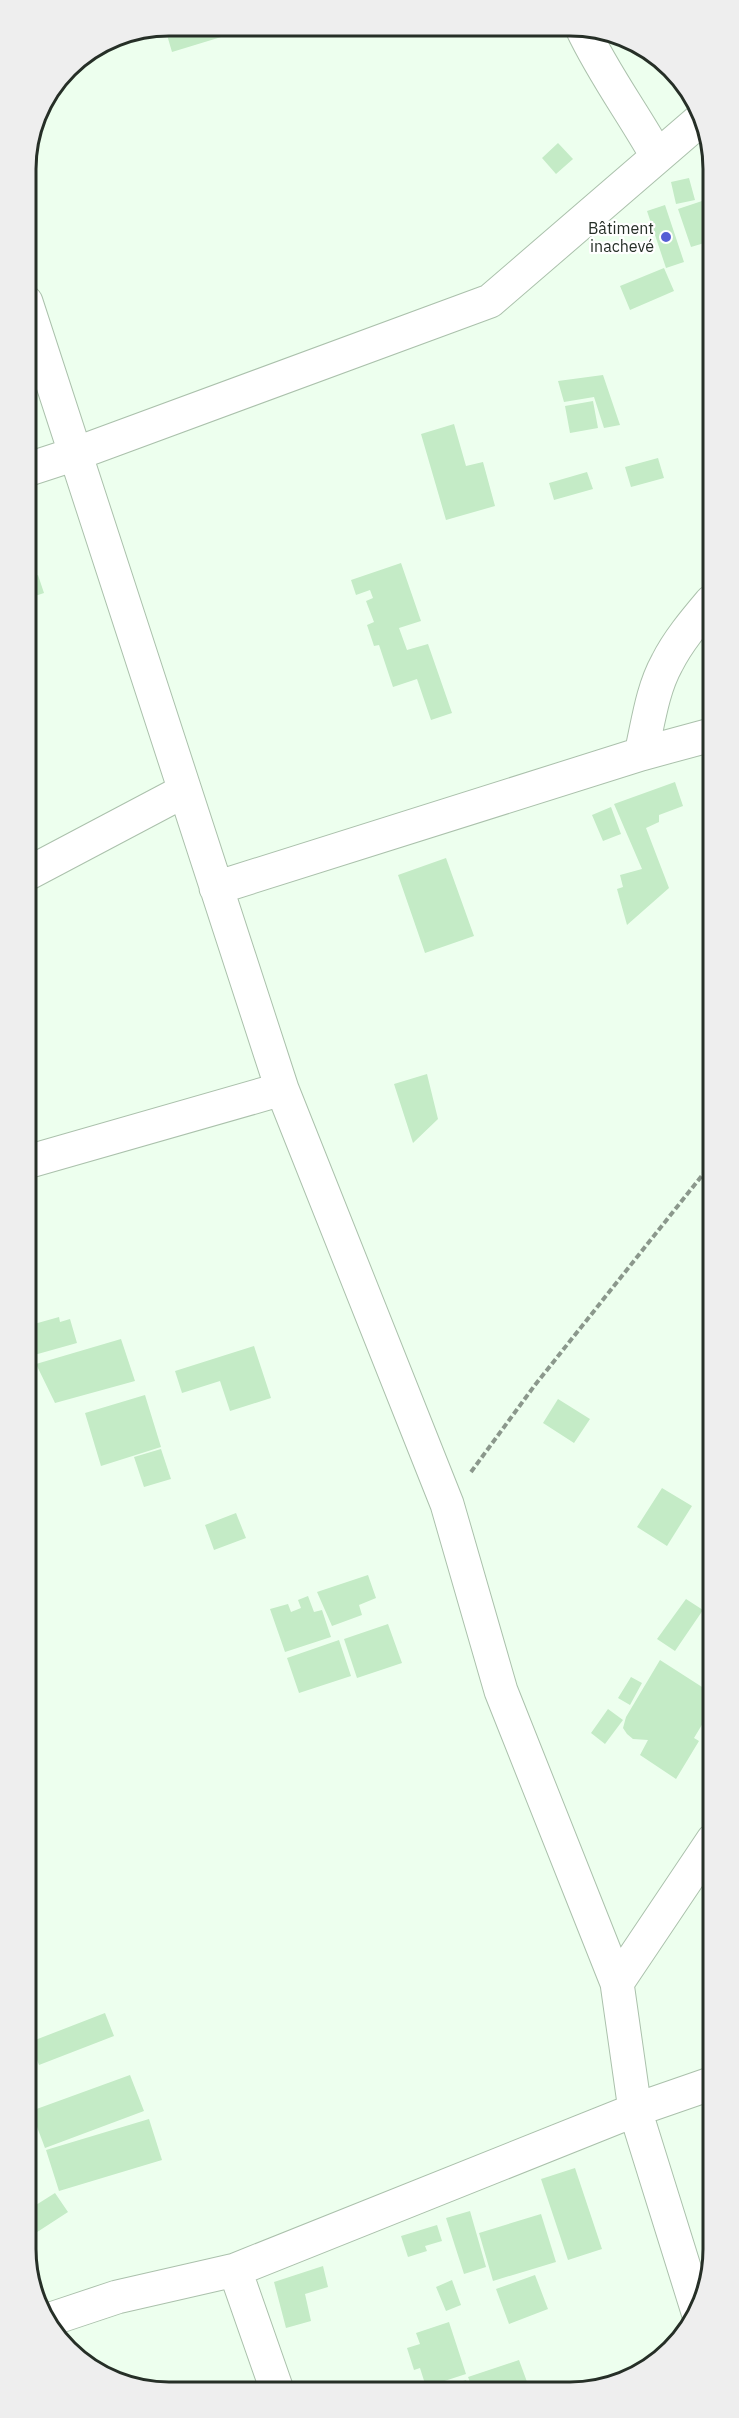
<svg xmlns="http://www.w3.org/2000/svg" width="739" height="2418" viewBox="0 0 739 2418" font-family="'IBM Plex Sans',sans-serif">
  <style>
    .building { fill: #c4ebc6 }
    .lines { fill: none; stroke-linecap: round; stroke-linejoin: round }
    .minor-casing { stroke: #abc1ac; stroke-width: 35 }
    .path { stroke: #8b988c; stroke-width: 4; stroke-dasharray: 6 3; stroke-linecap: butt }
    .minor { stroke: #fff; stroke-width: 33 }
    .poi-dot { fill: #565ed5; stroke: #fff; stroke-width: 2 }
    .labels { text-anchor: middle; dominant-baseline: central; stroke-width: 4.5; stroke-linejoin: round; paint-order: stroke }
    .poi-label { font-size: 16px; fill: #262f27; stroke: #fff; text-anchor: end }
    .rim { fill: none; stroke: #262f27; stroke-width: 3 }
  </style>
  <rect width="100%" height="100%" fill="#edffee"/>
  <path class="building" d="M197,26h57v1l-82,25 -5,-17z
    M558,143l15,16 -17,15 -14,-16z
    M689,178l6,22 -19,4 -5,-22z
    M711,198v43l-20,6 -13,-38z
    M665,205l19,57 -18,6 -19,-57z
    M664,268l10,23 -44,19 -10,-24z
    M603,375l17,50 -16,3 -10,-31 -30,5 -6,-21z
    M593,401l5,27 -28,5 -5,-27z
    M454,424l12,42 17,-4 12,44 -49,14 -25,-86z
    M658,458l6,20 -33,9 -6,-20z
    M587,472l6,17 -39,11 -5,-17z
    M401,563l20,58 -22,7 8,22 21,-6 24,69 -21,7 -14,-41 -24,8 -14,-42 -5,1 -7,-21 7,-3 -8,-21 7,-3 -3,-8 -14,5 -5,-15z
    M38,575l6,18 -18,6v-20z
    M675,782l8,24 -24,9v7l-13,6 23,60 -42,37 -10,-36 6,-2 -3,-12 22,-6 -28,-65z
    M611,807l10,27 -18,7 -11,-26z
    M446,858l28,78 -49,17 -27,-78z
    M427,1074l11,45 -25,24 -19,-59z
    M59,1317l1,5 10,-3 7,24 -50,14v-31z
    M121,1339l14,42 -80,22 -19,-39z
    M254,1346l17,52 -41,13 -10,-30 -38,12 -7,-22z
    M145,1395l16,52 -60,19 -16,-53z
    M558,1399l32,20 -16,24 -31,-20z
    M161,1449l10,30 -27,8 -10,-30z
    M662,1488l30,18 -25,40 -30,-19z
    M236,1513l10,25 -32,12 -9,-25z
    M368,1575l8,23 -17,7 3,10 -30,11 -15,-34z
    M308,1596l6,16 8,-2 9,27 -46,15 -15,-43 18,-5 3,8 10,-4 -3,-8z
    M686,1599l17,11 -28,41 -18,-12z
    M388,1624l14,39 -45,15 -13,-39z
    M339,1640l12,36 -52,17 -12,-35z
    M660,1660l53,34v21l-4,-2 -15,25 5,3 -23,38 -36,-24 8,-15 -15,-1 -6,-5 -4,-6 3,-11z
    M631,1677l11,6 -12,22 -12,-7z
    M608,1709l15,11 -18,24 -14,-11z
    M105,2013l9,23 -75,29 -9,-23z
    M130,2075l14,36 -99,37 -14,-37z
    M149,2119l13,41 -103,31 -13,-41z
    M575,2168l27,81 -34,11 -27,-81z
    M55,2193l13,19 -40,26v-28z
    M470,2211l16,56 -22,7 -18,-56z
    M541,2214l15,48 -63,19 -14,-48z
    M437,2225l5,16 -17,5 2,5 -19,6 -7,-21z
    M323,2266l5,21 -23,7 6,27 -25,7 -12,-46z
    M535,2275l13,34 -39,15 -13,-35z
    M452,2280l9,25 -15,6 -10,-24z
    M449,2322l17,52 -40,13 -6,-19 -6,2 -7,-22 13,-4 -4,-11z
    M519,2360l11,30h-57l-5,-13z
    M466,2380l4,10h-31v-1z"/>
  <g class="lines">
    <defs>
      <path id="minor" d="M582,28c21,45 51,85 75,128
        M26,302l256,787 165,415 54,187 116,292 18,127 63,202
        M26,470l49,-16 415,-153 210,-181
        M641,754c7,-30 11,-64 26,-91 11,-22 28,-42 44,-61
        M27,874l157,-83
        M216,888l425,-134 70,-19
        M27,1162l255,-73
        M617,1983l96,-143
        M235,2270l42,120
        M51,2319l66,-22 118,-27 400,-160 78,-27"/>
    </defs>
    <use href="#minor" class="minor-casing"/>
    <path class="path" d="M471,1472l64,-87 177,-222"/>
    <use href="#minor" class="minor"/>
  </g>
  <circle class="poi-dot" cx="666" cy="237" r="6"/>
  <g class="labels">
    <g class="poi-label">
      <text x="654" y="228">Bâtiment<tspan x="654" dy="18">inachevé</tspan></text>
    </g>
  </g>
  <path d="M0 0H739V2418H0ZM169 36H570A133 133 0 0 1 703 169V2249A133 133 0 0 1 570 2382H169A133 133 0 0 1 36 2249V169A133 133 0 0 1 169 36Z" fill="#eee" fill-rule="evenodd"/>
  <path class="rim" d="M169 36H570A133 133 0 0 1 703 169V2249A133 133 0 0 1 570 2382H169A133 133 0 0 1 36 2249V169A133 133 0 0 1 169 36Z"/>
</svg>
